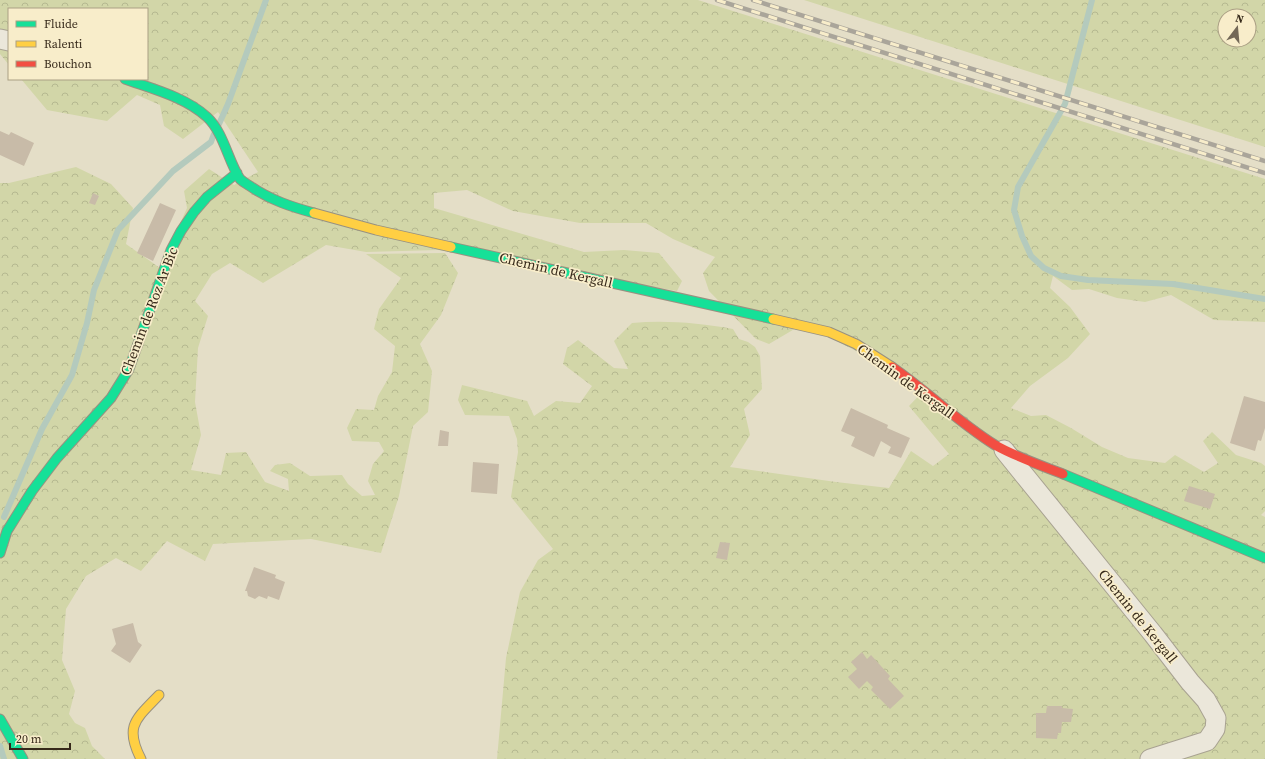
<svg xmlns="http://www.w3.org/2000/svg" width="1265" height="759" viewBox="0 0 1265 759" font-family="'Source Serif 4',serif">
  <style>
    .forest { fill: url(#forest-crowns); fill-rule: evenodd }
    .lines { fill: none; stroke-linecap: round; stroke-linejoin: round }
    .stream { stroke: #b4cabd; stroke-width: 6 }
    .building { fill: #c8bba8 }
    .street-casing { stroke: #a8a291; stroke-width: 21 }
    .fast-casing { stroke: #989181; stroke-width: 11 }
    .slow-casing { stroke: #989181; stroke-width: 11 }
    .jam-casing { stroke: #989181; stroke-width: 11 }
    .street { stroke: #ebe7da; stroke-width: 19 }
    .fast { stroke: #16e098; stroke-width: 9 }
    .slow { stroke: #ffcf43; stroke-width: 9 }
    .jam { stroke: #f24e42; stroke-width: 9 }
    .rail-casing { stroke: #aaa59a; stroke-width: 4.5 }
    .rail { stroke: #f8edca; stroke-width: 3; stroke-dasharray: 9; stroke-linecap: butt }
    .labels { text-anchor: middle; dominant-baseline: central; stroke-width: 3.5; stroke-linejoin: round; paint-order: stroke }
    .street-label { font-size: 14px; fill: #36291a; stroke: #f8edca }
  </style>
  <defs>
    <pattern id="forest-crowns" width="20" height="18" patternUnits="userSpaceOnUse"><rect width="20" height="18" fill="#d2d6a8"/><path d="M2 6a3 3 0 1 1 6 0M12 15a3 3 0 1 1 6 0" fill="none" stroke="#b5b890"/></pattern>
  </defs>
  <rect width="100%" height="100%" fill="#e4dec7"/>
  <path class="forest" d="M0,0h698l567,179v143l-51,-2 -43,-25 -26,7 -28,-4 -28,-9 -17,1 -19,-14 -3,12 20,19 20,27 -22,24 -38,28 -19,22 20,8 15,-1 25,13 31,19 26,11 37,5 10,-8 29,17 14,-9 -15,-22 9,-9 24,23 25,8 4,3v45l-4,4 4,2v242h-768l9,-101 14,-66 18,-32 15,-11 -42,-52 7,-45 -1,-13 -8,-23 -44,-1 -7,-15 4,-15 65,16 7,15 22,-15 24,2 12,-17 -29,-22 4,-16 11,-8 36,28 14,1 -14,-28 18,-18c34,-3 67,0 101,6l6,10 9,3 7,5 5,9 2,33 -18,20 6,26 -20,32 106,15 53,6 22,-37 22,15 16,-12 -40,-48 18,-19 -124,-63 -34,20 -13,-5 -47,-48 -6,-18 12,-16 -42,-18 -27,-16h-66l-67,-12 -46,-21 -33,3v15l150,44 40,-2 35,3 23,28 -5,10 -239,-41 -72,2 -40,-7 -63,38 -33,-20 -18,11 -17,27 13,15 -10,32 -3,54 6,33 -10,35 30,5 5,-22 20,-1 19,30 24,9 -1,-12 -18,-8 5,-6 15,-2 20,13 32,-1 6,9 14,12 13,-1 -7,-14 5,-17 11,-13 -5,-9 -27,-1 -5,-13 9,-19 18,1 4,-14 14,-24 3,-26 -21,-17 5,-20 22,-31 -35,-24 79,-1 13,20 -17,42 -21,29 12,27 -4,41 -15,14 -14,70 -18,57 -70,-14 -98,5 -8,17 -38,-20 -26,30 -25,-13 -30,18 -20,33 -4,51 13,31 -6,23 6,9 10,5 7,18 13,13h-105v-576h9l67,-16 35,17 22,24 -7,36 34,24 27,-60 -3,-17 25,-22 25,16 24,-13 -40,-60 -35,27 -19,-13 -4,-21 -23,-10 -30,26 -60,-11 -26,-31h126v-70h-138v56l-9,-11z
    M804,0h461v147zM1225,16h24v24h-24z"/>
  <g class="lines">
    <path class="stream" d="M1092,0l-27,104 -47,83 -4,23 8,26 9,20 13,12 17,8 27,4 85,4 92,15
      M219,124l9,-20 38,-104
      M4,517l38,-88 30,-54 15,-52 7,-33 24,-60 55,-59 38,-29 3,-8
      M0,746l4,13"/>
  </g>
  <path class="building" d="M0,131l9,4 2,-3 23,11 -10,23 -24,-11z
    M93,193l6,3 -4,9 -6,-2z
    M160,203l16,7 -23,51 -16,-8z
    M1244,396l21,6v26l-4,13 -3,-1 -3,11 -25,-8z
    M851,408l37,17 -1,3 23,10 -9,20 -13,-5 3,-6 -10,-6 -7,16 -23,-11 4,-9 -14,-6z
    M440,430l9,2 -1,14h-10z
    M473,462l26,2 -2,30 -26,-2z
    M1189,486l26,8 -5,15 -26,-8z
    M720,542l10,1 -3,17 -11,-2z
    M254,567l22,8 -1,3 10,4 -6,18 -11,-4 -1,3 -8,-3 -4,3 -7,-3 -1,-5h-2z
    M133,623l5,19 4,3 -12,18 -19,-12 5,-7 -4,-15z
    M862,652l5,7 4,-4 19,21 -2,3 16,17 -14,13 -19,-19 2,-3 -6,-6 -8,8 -11,-12 9,-8 -6,-7z
    M1047,706h15v2l11,1 -2,13h-9l-1,11h-3l-1,6 -21,-1v-25h10z"/>
  <g class="lines">
    <defs>
      <path id="street" d="M0,39l9,2
        M1004,450l149,184 37,48 16,18 10,18 -1,11 -8,12 -57,18"/>
      <path id="fast" d="M125,79c28,10 60,18 82,38 17,16 21,44 33,62 3,3 7,5 10,7 20,14 42,21 64,27
        M451,247l322,72
        M1063,474l202,84
        M0,553l7,-22 25,-40 25,-33 54,-60 18,-29 42,-119 10,-19 13,-19 13,-15 30,-24
        M0,719l23,40"/>
      <path id="slow" d="M314,213l62,17 75,17
        M773,319l56,13 27,12 36,23
        M141,759c-17,-33 -5,-40 18,-64"/>
      <path id="jam" d="M892,367c35,24 66,55 103,78 21,12 45,20 68,29"/>
    </defs>
    <use href="#street" class="street-casing"/>
    <use href="#fast" class="fast-casing"/>
    <use href="#slow" class="slow-casing"/>
    <use href="#jam" class="jam-casing"/>
    <use href="#street" class="street"/>
    <use href="#fast" class="fast"/>
    <use href="#slow" class="slow"/>
    <use href="#jam" class="jam"/>
    <defs>
      <path id="rail" d="M717,0l548,173
        M753,0l512,161"/>
    </defs>
    <use href="#rail" class="rail-casing"/>
    <use href="#rail" class="rail"/>
  </g>
  <g class="labels">
    <g class="street-label">
      <text transform="translate(556 270) rotate(13)">Chemin de Kergall</text>
      <text transform="translate(149 311) rotate(-69)">Chemin de Roz Ar Bic</text>
      <text transform="translate(906 381) rotate(36)">Chemin de Kergall</text>
      <text transform="translate(1138 616) rotate(51)">Chemin de Kergall</text>
    </g>
  </g>
  <rect x="8" y="8" width="140" height="72" fill="#f8edca" stroke="#aa9f84"/>
  <rect x="16" y="21" width="20" height="6" fill="#16e098" stroke="#aa9f84"/>
  <text x="44" y="28" font-size="12" fill="#36291a">Fluide</text>
  <rect x="16" y="41" width="20" height="6" fill="#ffcf43" stroke="#aa9f84"/>
  <text x="44" y="48" font-size="12" fill="#36291a">Ralenti</text>
  <rect x="16" y="61" width="20" height="6" fill="#f24e42" stroke="#aa9f84"/>
  <text x="44" y="68" font-size="12" fill="#36291a">Bouchon</text>
  <g transform="translate(1237 28) rotate(16)"><circle r="19" fill="#f8edca" stroke="#aa9f84"/>
  <path d="M0-3L7 15L0 10L-7 15Z" fill="#736857"/>
  <text y="-6" font-size="11" font-weight="bold" text-anchor="middle" fill="#36291a">N</text>
  </g>
  <path d="M10 743v6h60v-6" fill="none" stroke="#36291a" stroke-width="2"/>
  <text x="16" y="743" font-size="12" fill="#36291a" stroke="#f8edca" stroke-width="3" paint-order="stroke">20 m</text>
</svg>
